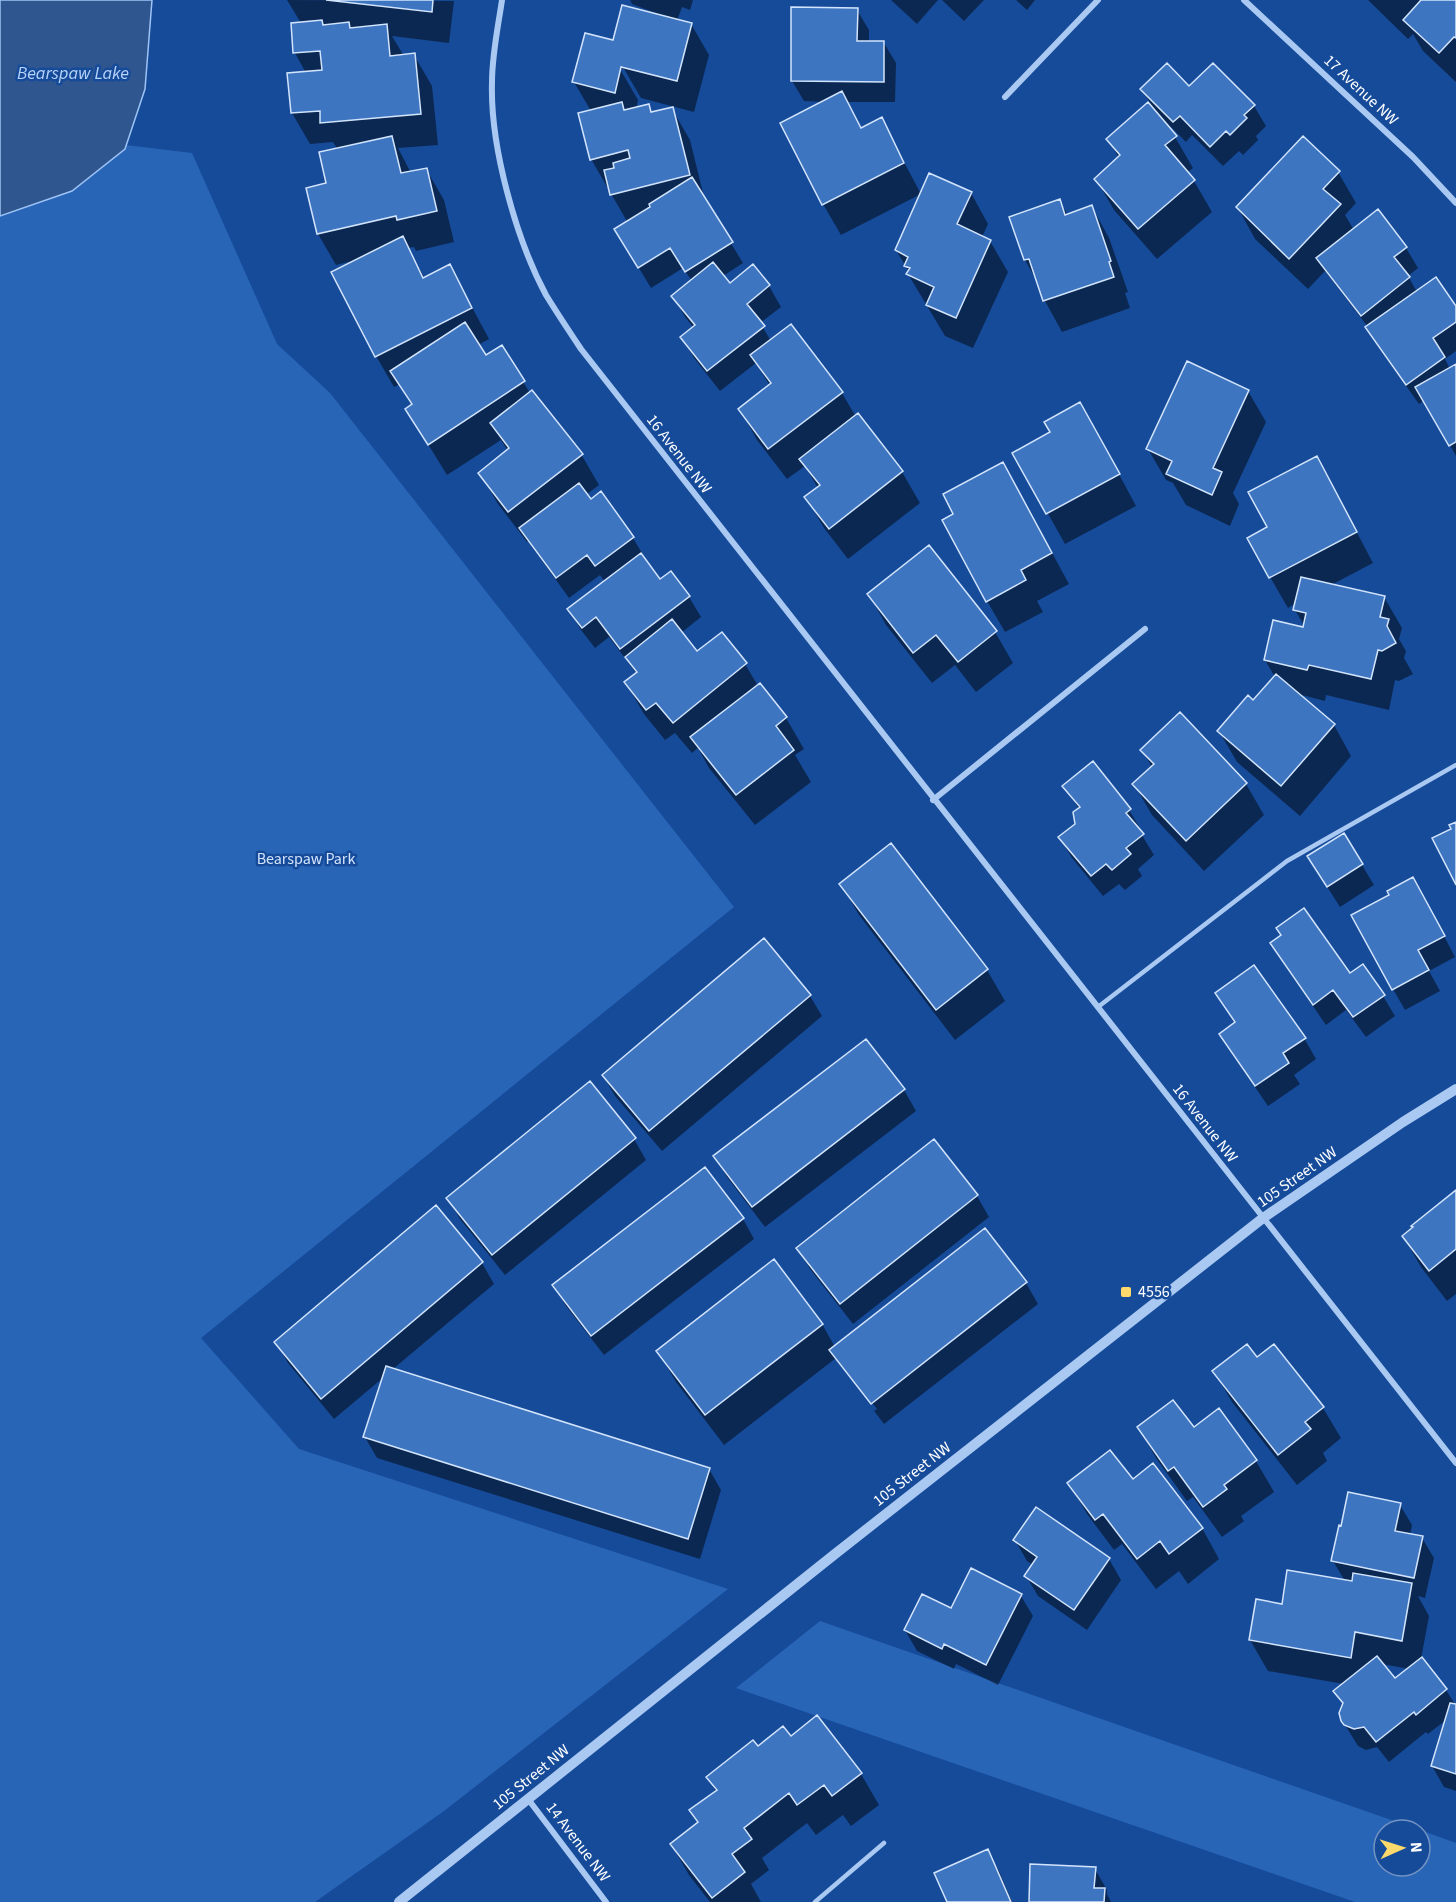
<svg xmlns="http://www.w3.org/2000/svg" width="1456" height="1902" viewBox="0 0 1456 1902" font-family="'Source Sans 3',sans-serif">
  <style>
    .green { fill: #2965b7 }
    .water { fill: #305690; stroke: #9dc3f5; stroke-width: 1.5 }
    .shadow { fill: #0007; fill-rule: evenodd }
    .building { fill: #3e75c1; stroke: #d2e4fc; stroke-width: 1.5 }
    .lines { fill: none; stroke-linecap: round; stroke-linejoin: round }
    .service { stroke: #aac9f2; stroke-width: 4.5 }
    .minor { stroke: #aac9f2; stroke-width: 6 }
    .tertiary { stroke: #aac9f2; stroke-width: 10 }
    .poi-dot { fill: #ffd96b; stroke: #164b9a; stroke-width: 2 }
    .labels { text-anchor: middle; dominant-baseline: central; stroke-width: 5; stroke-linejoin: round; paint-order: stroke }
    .street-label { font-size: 16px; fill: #fff; stroke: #164b9a }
    .park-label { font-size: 16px; fill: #d2e4fc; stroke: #164b9a }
    .poi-label { font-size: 16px; fill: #fff; stroke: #164b9a; text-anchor: start }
    .water-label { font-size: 18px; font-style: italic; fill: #b7d3f9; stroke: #164b9a }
  </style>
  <rect width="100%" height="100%" fill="#164b9a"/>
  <path class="green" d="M0,130l192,23 85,191 53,49 404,514 -533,431 98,111 429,140 -284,222 -129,91h-315z
    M820,1621l600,209h-36v36h36v-36l36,13v59h-101l-619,-214z"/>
  <path class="water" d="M0,0h152l-7,89 -20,60 -53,42 -72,25z"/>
  <path class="shadow" d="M287,0l167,1 -5,42 -57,-7 12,20 10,-1 18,31 6,59 -40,3 13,25 15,-4 18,31 10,42 -38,9 -2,-4 -6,1 17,31 25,-13 39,73 -11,6 8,12 15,-10 29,46 51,61 18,31 -13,10 47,43 12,20 -1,1 16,22 29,16 12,20 -20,16 16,20 48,11 13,22 2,-1 26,33 18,31 -9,6 16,27 -56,43 -46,-57 -11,-20 -6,5 -17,-20 -10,7 -21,-26 -18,-31 11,-9 -28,-37 -14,11 -14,-18 -12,-21 36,-27 -5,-7 -31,23 -41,-57 -1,1 -29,-38 -18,-31 28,-22 -7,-11 -54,35 -40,-65 5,-4 -12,-22 -6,3 -18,-31 -20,-96 -20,5 -18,-31 -10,-45 20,-4 10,-35 -5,-8 -23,2 -18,-31 -3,-39 17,-1 -11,-20 -3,-29 9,-1z
    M630,0h63l-3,10 -8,-3 -5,14 14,3 18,31 -15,57 -53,-14 -17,-29h-4l18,31 -2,9 12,-3 5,8 19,-5 18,31 15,61 38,62 -20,13 7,9 23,-19 16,20 12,21 -21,16 11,18 20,-15 51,67 14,24 2,-2 44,57 18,31 -72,56 -24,-31 -18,-31 12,-9 -13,-22 -18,13 -30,-39 -17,-31 30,-23 -14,-23 -36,28 -26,-33 -12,-21 12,-9 -9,-11 -12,-21 19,-15 -9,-13 -32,20 -23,-38v-27l-37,-64v-48l-17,-29 40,-40 43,-26 1,-2 -26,-10z
    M891,0h47l-21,24z
    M942,0h42l-20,21z
    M1016,0h19l-8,10z
    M1368,0h88v82l-33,-31 -10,-17 -5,5z
    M857,10l12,20v13h15l12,20 -1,39h-49l16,27 19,-10 40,75 -80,41 -18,-31 2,-102 -21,-1 -12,-20z
    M1189,88l65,18 12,20 -10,10 2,4 -15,15 -4,-4 -16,15 -31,-31 -6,7 -22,-22 -2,2 13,15 18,31 -6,5 7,8 18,31 -55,47 -43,-49 -18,-31 23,-21 -11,-19 45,-31 -11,-19z
    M1338,172l18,31 -11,12 9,15 24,-19 28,37 12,20 -10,8 9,16 39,17v42l-11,8 5,10 6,-3v90l-31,-56 -6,4 -40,-56 -11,-21 -43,-56 -17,18 -53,-50 -17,-31z
    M971,193l17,31 -6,13 8,4 18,31 -35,76 -28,-12 -37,-62 1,-2 -13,-22z
    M1059,201l9,14 24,-8 17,31 19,54 -3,1 5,15 -68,24 -17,-31 -7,-18 -13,-23z
    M1248,391l18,31 -33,71 6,11 -9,22 -44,-21 -13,-22 -7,-3 -18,-31z
    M1098,435l38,71 -71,38 -51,-91z
    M1334,489l39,74 -42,22 53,12 18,31 -3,11 7,12 -2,7 9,16 -14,7 -4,-1 -6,30 -63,-15 -1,6 -27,-7 36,31 17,31 -51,60 -63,-54 -18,-31 35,-29 21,-25 -10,-17 41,-31 -11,-19 1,-7 -8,5 -18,-31z
    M1020,494l49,90 -32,17 6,11 -38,20 -18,-31z
    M869,594l126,38 18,31 -37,29 -21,-27 -23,18 -46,-58z
    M1180,714l66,70 18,31 -60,56 -52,-56 -18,-31 18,-17 -10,-17z
    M1064,786l65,24 12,20 -1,2 14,23 -16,14 4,7 -17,14 -6,-6 -16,12 -31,-38 -12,-20 17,-13 2,-16z
    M891,846l96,124 18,31 -50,39 -96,-125 -18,-31z
    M1362,865l12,20 -34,22 -19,-30z
    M1425,900l30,57 -26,14 11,20 -35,19 -12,-21z
    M1272,944l77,31 34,21 12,20 -29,21 -20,-27 -20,15 -42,-61z
    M1217,993l87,45 12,21 -22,16 6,9 -32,22 -35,-51 -12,-21 14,-10z
    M810,996l12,20 -160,135 -47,-55 -12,-21z
    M904,1090l12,21 -151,116 -38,-50 -12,-21z
    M634,1139l12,21 -141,115 -45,-56 -12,-21z
    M1456,1192v102l-9,7 -26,-34 -18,-31z
    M977,1196l12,21 -136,107 -43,-55 -12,-20z
    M436,1208l46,55 12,21 -101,85 316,100 12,21 -21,69 -323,-101 -12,-21 19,-60 -50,42 -46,-56 -12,-21z
    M743,1219l11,20 -150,116 -38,-49 -12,-21z
    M1026,1283l12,21 -154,120 -42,-55 32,42 3,-2 -32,-41h-3l-6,-10 -112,87 -48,-63 -18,-31 164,-27 13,23z
    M1257,1359l66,49 18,30 -18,15 4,8 -30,24 -65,-83 -18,-31z
    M1218,1410l38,51 18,31 -33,24 3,5 -22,16 -29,-40 -6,4 -31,-43 -17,-30 54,1z
    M1132,1481l70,47 17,31 -31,25 -9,-13 -23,18 -34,-45 -8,6 -27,-36 -18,-31z
    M1400,1505l12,20 -2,10 12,3 12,20 -9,40 -7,-2 11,20 -8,43 25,31 10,16v85l-12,-4 -12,-21 14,-46 -18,14 -2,-2 -37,30 -12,-15 -11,3 -8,-4 -16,-26 2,-14 -9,-15 9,-7 -76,-13 -18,-31 33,-35 62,-24 -12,-20zM1382,1664l27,5 -14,11z
    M1015,1540l94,19 12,21 -34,50 -49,-34 -12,-20 7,-11 -6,-4z
    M1021,1596l12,20 -35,69 -42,-21 -2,5 -37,-18 -12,-21 46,-20z
    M817,1717l44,57 18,31 -28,21 -8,-11 -27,20 -9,-12 -45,35 7,12 -18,14 10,18h-51l-21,-27 -18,-31 27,-21 -7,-12 25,-19 -8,-15 50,-29 32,-10z
    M987,1851l12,20 13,31h-63z
    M1095,1869l12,21v4l4,8h-81z"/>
  <path class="building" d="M326,0h107l-1,12z
    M1421,0h35v38l-2,-1 -15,16 -36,-33z
    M622,5l70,18 -15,58 -56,-14 -6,26 -43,-11 13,-49 28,7z
    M791,7l67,1 -1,33h27v41l-93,-1z
    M322,20l1,5 26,-3 1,6 37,-4 3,32 25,-3 6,61 -101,9v-12l-29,2 -4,-40 35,-3 -2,-19 -27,2 -2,-30z
    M1167,63l22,23 24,-23 42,42 -11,10 3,3 -17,17 -4,-4 -16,16 -30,-31 -7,6 -33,-33z
    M842,91l19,37 21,-11 22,46 -82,42 -42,-82z
    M622,102l2,8 25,-6 2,8 22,-5 17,68 -80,20 -6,-25 10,-2 -1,-5 17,-5 -2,-8 -38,10 -12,-47z
    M1148,102l29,34 -12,9 30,35 -57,49 -44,-50 26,-24 -14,-16z
    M392,136l9,37 26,-5 10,43 -40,9 -1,-4 -79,18 -11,-46 20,-5 -7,-31z
    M1303,136l37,35 -17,18 18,15 -52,55 -53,-52z
    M929,173l43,19 -15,32 34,16 -35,78 -30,-13 8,-18 -28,-13 4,-6 -6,-2 4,-9 -13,-7z
    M692,177l41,65 -48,30 -15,-24 -32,20 -24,-39 36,-22 -1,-3z
    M1060,199l5,16 27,-10 19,56 -2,1 5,15 -71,24 -14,-42 -5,1 -15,-43z
    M1378,209l29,38 -13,10 16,20 -49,39 -45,-58z
    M403,236l20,42 27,-14 22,44 -97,49 -44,-85z
    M713,262l17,21 23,-19 17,21 -23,19 18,22 -58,45 -27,-34 15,-12 -24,-29z
    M1436,277l20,29v16l-23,16 12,19 -39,28 -41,-58z
    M465,322l21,33 16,-10 23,36 -97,64 -23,-36 7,-5 -22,-33z
    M791,324l52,68 -75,57 -30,-40 33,-26 -21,-28z
    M1187,361l62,29 -36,78 9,4 -10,23 -46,-21 6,-13 -26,-12z
    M1456,364v78l-7,4 -34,-59z
    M532,390l51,64 -75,58 -30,-39 31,-25 -19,-25z
    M1080,402l40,72 -74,40 -34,-61 38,-21 -6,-10z
    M858,413l45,58 -74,58 -25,-32 16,-12 -21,-26z
    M1317,456l40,76 -88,46 -22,-40 20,-11 -19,-35z
    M1003,462l49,91 -31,17 5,10 -40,22 -44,-82 11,-6 -10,-20z
    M579,483l12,16 10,-8 33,46 -39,29 -8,-11 -31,23 -37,-50z
    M929,545l68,86 -39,31 -22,-27 -23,18 -46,-59z
    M641,553l19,26 11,-8 19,25 -70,53 -24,-32 -14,11 -15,-19z
    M1301,577l84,19 -5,21 9,2 -2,7 9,17 -14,8 -4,-1 -7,29 -62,-14 -2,5 -43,-10 9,-40 30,7 3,-14 -13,-3z
    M672,619l25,32 25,-19 25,31 -74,60 -17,-20 -10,7 -22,-28 13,-10 -12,-15z
    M1276,674l59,50 -54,62 -64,-55 31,-36 5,5z
    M760,683l27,34 -11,9 18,24 -58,45 -46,-58z
    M1180,712l67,71 -61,58 -54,-57 22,-20 -14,-14z
    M1093,761l38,48 -5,4 18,21 -18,14 5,6 -19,16 -6,-6 -15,12 -33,-39 17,-13 -2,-12 7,-5 -18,-21z
    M1456,822v63l-24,-47 19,-9 -2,-4z
    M1344,833l19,31 -36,23 -20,-31z
    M891,843l97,126 -52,41 -97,-126z
    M1413,877l32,59 -27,14 11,20 -37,20 -41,-75 38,-20 -2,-4z
    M1304,908l46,65 13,-9 22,31 -32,22 -20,-27 -20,15 -43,-62 11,-8 -5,-7z
    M764,938l47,57 -162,136 -47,-56z
    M1254,965l52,73 -23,15 6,10 -34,23 -36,-52 16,-12 -20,-29z
    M866,1039l39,50 -153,118 -39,-51z
    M590,1081l46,57 -144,117 -46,-57z
    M934,1139l44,56 -138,109 -44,-56z
    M705,1167l39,51 -153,118 -39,-51z
    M1456,1190v59l-27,22 -27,-35 11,-9 -2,-1z
    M436,1205l47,57 -162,137 -47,-57z
    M985,1228l42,54 -156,122 -42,-54z
    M774,1259l49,65 -118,91 -49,-64z
    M1247,1344l10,13 17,-13 50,63 -19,15 6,7 -33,26 -66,-84z
    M386,1366l324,102 -22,71 -325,-102z
    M1173,1400l21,27 25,-19 38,52 -33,25 3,4 -24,18 -29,-40 -6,4 -31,-44z
    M1110,1450l23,29 20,-16 50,65 -34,26 -9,-13 -23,18 -34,-45 -8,6 -28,-37z
    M1348,1492l53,11 -6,28 28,5 -9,42 -83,-17 8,-36 2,1z
    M1036,1507l74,51 -36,52 -50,-34 13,-19 -24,-17z
    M971,1568l51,26 -36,71 -42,-21 -2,5 -38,-19 18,-36 29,14z
    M1287,1570l65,11 1,-8 59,10 -10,58 -47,-9 -4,26 -102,-18 7,-41 26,5z
    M1377,1656l18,22 27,-21 25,32 -31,26 -2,-3 -38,30 -12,-15 -10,2 -10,-4 -3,-4 -2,-8 4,-10 -10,-12z
    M1450,1703l6,1v70l-25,-8z
    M817,1715l45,58 -30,23 -8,-11 -27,20 -8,-12 -45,35 8,11 -20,15 13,18 -33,26 -42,-54 28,-22 -9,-12 28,-20 -11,-13 47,-37 5,6 25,-20 8,10z
    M988,1849l23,53h-64l-13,-29z
    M1030,1864l66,3 -2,21h11l-1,14h-75z"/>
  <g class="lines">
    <path class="service" d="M1098,1007l189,-146 169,-96
      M815,1902l69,-59"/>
    <path class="minor" d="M502,0c-4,27 -10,55 -10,82 -2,64 24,157 54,213 11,18 23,36 35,54 290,373 582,744 875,1114
      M1244,0l169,157 43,46
      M1005,97l93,-97
      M933,800l212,-171
      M528,1799l78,103"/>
    <path class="tertiary" d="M399,1902l436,-348 428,-336 140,-96 53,-33"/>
  </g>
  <rect class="poi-dot" x="1120" y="1286" width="12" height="12" rx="3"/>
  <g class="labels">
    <g class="street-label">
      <text transform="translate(1361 90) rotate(43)">17 Avenue NW</text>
      <text transform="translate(679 454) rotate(52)">16 Avenue NW</text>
      <text transform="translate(1205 1123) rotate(52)">16 Avenue NW</text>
      <text transform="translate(1297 1177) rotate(-35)">105 Street NW</text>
      <text transform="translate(912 1474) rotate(-38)">105 Street NW</text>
      <text transform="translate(531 1777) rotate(-39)">105 Street NW</text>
      <text transform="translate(578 1842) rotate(53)">14 Avenue NW</text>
    </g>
    <g class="park-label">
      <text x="306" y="859">Bearspaw Park</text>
    </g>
    <g class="poi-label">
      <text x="1138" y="1292">4556</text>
    </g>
    <g class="water-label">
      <text x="73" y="73">Bearspaw Lake</text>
    </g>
  </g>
  <g transform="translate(1402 1848) rotate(87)"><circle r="28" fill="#164b9a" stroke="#7393c2" stroke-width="1.5"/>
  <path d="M0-4.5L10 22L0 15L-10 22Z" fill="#ffd96b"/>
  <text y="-9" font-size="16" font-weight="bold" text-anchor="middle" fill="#ffffff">N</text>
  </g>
</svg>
